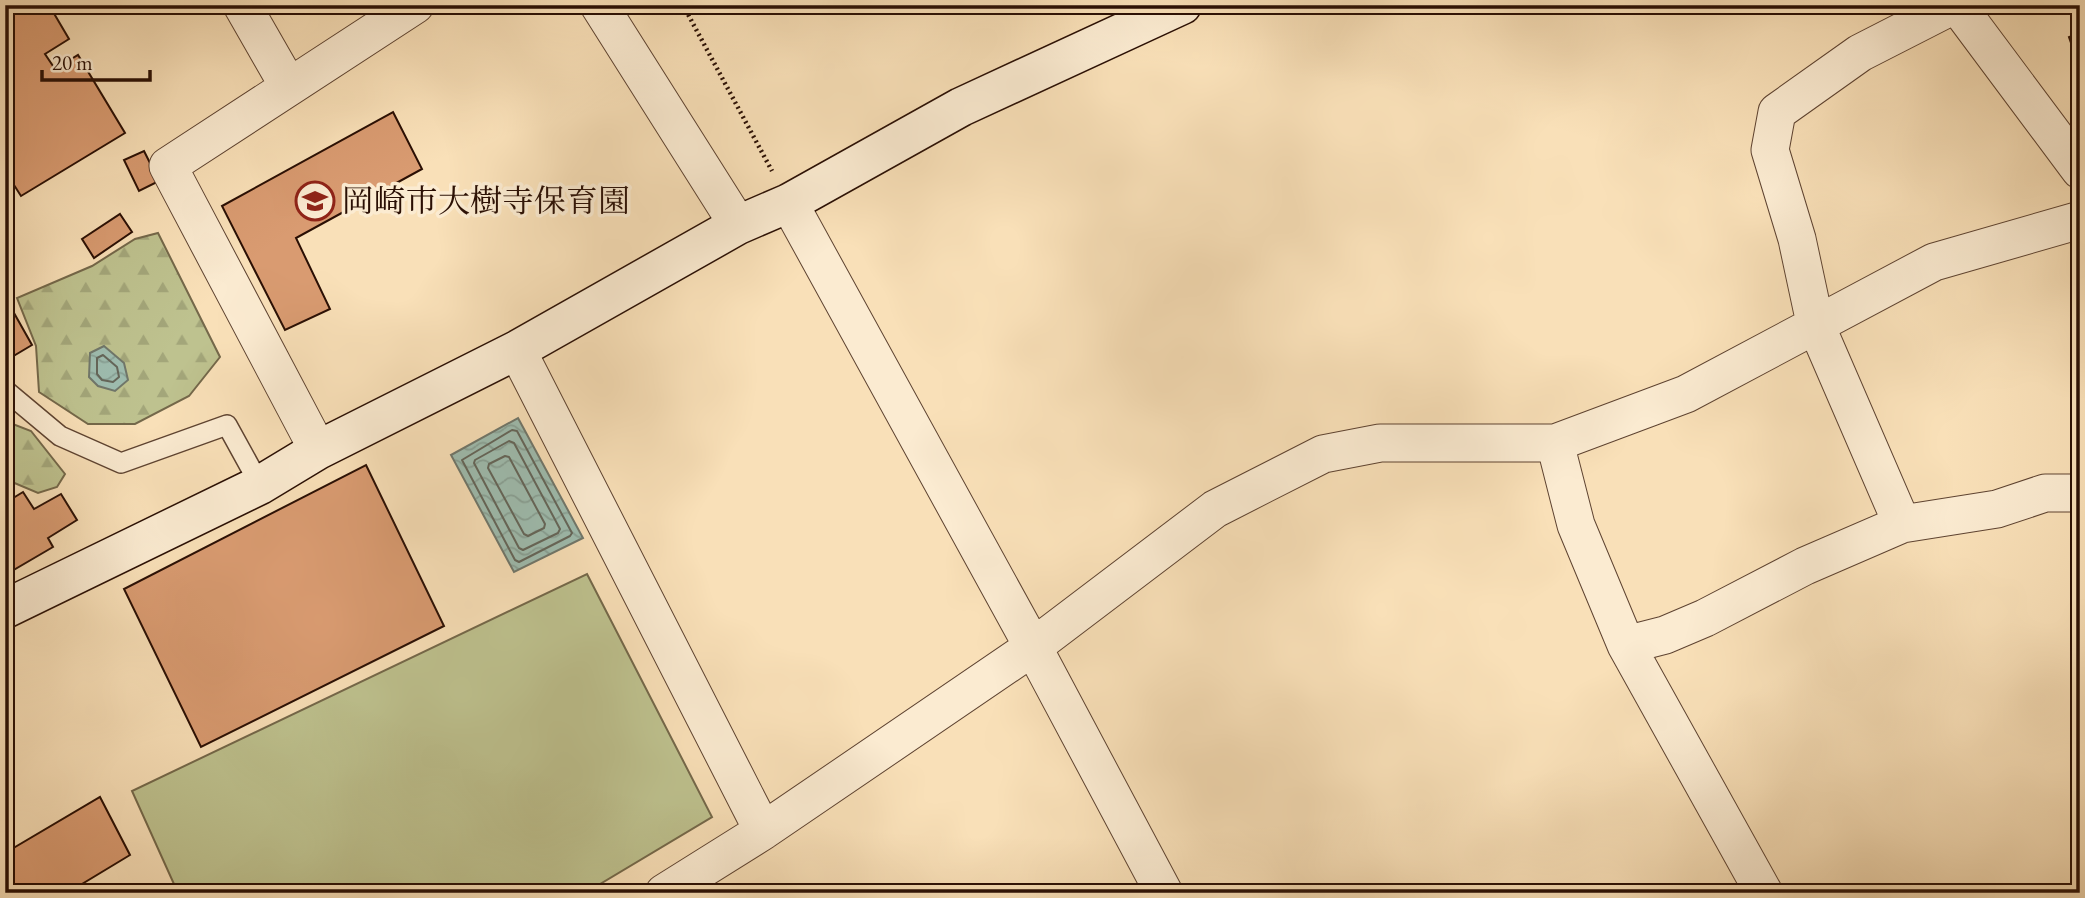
<svg xmlns="http://www.w3.org/2000/svg" width="2085" height="898" viewBox="0 0 2085 898" font-family="'EB Garamond','Noto Serif JP',serif">
  <style>
    .green { fill: #bec28f; stroke: #74684a; stroke-width: 2 }
    .forest { fill: url(#forest-firs); stroke: #74684a; stroke-width: 2 }
    .water { fill: url(#water-waves); stroke: #70776b; stroke-width: 2 }
    .lines { fill: none; stroke-linecap: round; stroke-linejoin: round }
    .shore { stroke: #64665a; stroke-width: 2 }
    .building { fill: #d99b71; stroke: #2a0f04; stroke-width: 2 }
    .lane-casing { stroke: #5e4331; stroke-width: 22 }
    .street-casing { stroke: #5e4331; stroke-width: 39 }
    .secondary-casing { stroke: #2a0f04; stroke-width: 41 }
    .path { stroke: #2a0f04; stroke-width: 4.5; stroke-dasharray: 2 3.5; stroke-linecap: butt }
    .lane { stroke: #fbebd1; stroke-width: 19 }
    .street { stroke: #fbebd1; stroke-width: 37 }
    .secondary { stroke: #fbebd1; stroke-width: 38 }
    .labels { text-anchor: middle; dominant-baseline: central; stroke-width: 7; stroke-linejoin: round; paint-order: stroke }
    .poi-label { font-size: 32px; fill: #2a0f04; stroke: #fbebd1; text-anchor: start }
  </style>
  <defs>
    <pattern id="forest-firs" width="22" height="20" patternUnits="userSpaceOnUse" patternTransform="scale(1.75)"><rect width="22" height="20" fill="#bec28f"/><path d="M5 1l3.5 6h-7zM16 11l3.5 6h-7z" fill="#a3a67a"/></pattern>
    <pattern id="water-waves" width="16" height="10" patternUnits="userSpaceOnUse" patternTransform="scale(1.75)"><rect width="16" height="10" fill="#9ebdb0"/><path d="M0 5q4-4 8 0t8 0" fill="none" stroke="#88a196"/></pattern>
  </defs>
  <rect width="100%" height="100%" fill="#f9e0b8"/>
  <filter id="stains"><feTurbulence type="fractalNoise" baseFrequency=".00286" numOctaves="4"/><feColorMatrix values="0 0 0 0 .2 0 0 0 0 .09 0 0 0 0 .02 0 0 0 .5 -.17"/></filter>
  <radialGradient id="worn" r=".72"><stop offset=".6" stop-color="#630" stop-opacity="0"/><stop offset="1" stop-color="#630" stop-opacity=".3"/></radialGradient>
  <path class="green" d="M587,574l125,243 -127,76h-407l-46,-102z"/>
  <path class="forest" d="M158,233l62,124 -31,39 -54,28h-47l-49,-32 -3,-46 -19,-48 75,-32 43,-27z
    M5,421l26,10 34,43 -8,13 -19,6 -33,-14z"/>
  <path class="water" d="M104,346l20,17 4,17 -13,11 -17,-5 -9,-9 1,-24z
    M518,418l65,120 -69,34 -63,-117z"/>
  <g class="lines">
    <path class="shore" d="M103,355l14,12 2,10 -6,5 -11,-2 -5,-6v-16z
      M512,430l5,1 55,102 -2,3 -51,26 -4,-2 -53,-100z
      M509,441l5,2 46,86 -2,4 -35,17 -4,-2 -45,-85 1,-3z
      M505,456l4,1 36,67 -1,4 -16,8 -4,-2 -36,-66 1,-4z"/>
  </g>
  <path class="building" d="M28,5h21l20,34 -24,15 10,15 23,-14 47,78 -104,63 -16,-25v-152z
    M2080,33v36l-11,-32z
    M393,112l29,57 -126,69 34,71 -45,21 -63,-124z
    M144,151l15,30 -20,10 -15,-31z
    M120,214l12,18 -38,26 -12,-19z
    M5,297l27,48 -27,16z
    M366,465l78,161 -243,121 -77,-158z
    M23,492l11,17 27,-15 16,26 -29,18 5,9 -48,28v-72z
    M100,797l30,58 -63,38h-62v-40z"/>
  <g class="lines">
    <defs>
      <path id="lane" d="M5,390l55,46 61,27 106,-38 33,60"/>
      <path id="street" d="M242,5l47,82
        M599,5l139,220
        M1957,5l123,165
        M789,203l244,444 131,246
        M517,350l246,481
        M1555,443l21,82 50,120 138,248
        M318,450l-150,-284 247,-161
        M1902,524l-87,-201 -18,-84 -27,-89 7,-38 83,-59 94,-48
        M1626,645l39,-10 40,-17 100,-52 97,-42 95,-15 48,-16h28
        M664,893l99,-62 270,-184 182,-138 108,-55 57,-11h175l131,-49 248,-132 146,-42"/>
      <path id="secondary" d="M5,609l255,-124 58,-35 199,-100 221,-125 51,-22 172,-96 221,-102"/>
    </defs>
    <use href="#lane" class="lane-casing"/>
    <use href="#street" class="street-casing"/>
    <use href="#secondary" class="secondary-casing"/>
    <path class="path" d="M683,5l89,166"/>
    <use href="#lane" class="lane"/>
    <use href="#street" class="street"/>
    <use href="#secondary" class="secondary"/>
  </g>
  <defs>
    <symbol id="school-ring" viewBox="-11 -11 22 22"><circle r="9.5" fill="#fbebd1" stroke="#8f2418" stroke-width="1.5"/><path d="M0-5L7-2L0 1L-7-2ZM-4 1L0 2.5L4 1V4Q0 6-4 4Z" fill="#8f2418"/></symbol>
  </defs>
  <g fill-rule="evenodd">
    <use href="#school-ring" x="293" y="179" width="44" height="44"/>
  </g>
  <g class="labels">
    <g class="poi-label">
      <text x="342" y="201">岡崎市大樹寺保育園</text>
    </g>
  </g>
  <rect width="2085" height="898" fill="none" stroke="#f9e0b8" stroke-width="28"/>
  <rect x="7" y="7" width="2071" height="884" fill="none" stroke="#2a0f04" stroke-width="3.5"/>
  <rect x="14" y="14" width="2057" height="870" fill="none" stroke="#2a0f04" stroke-width="2"/>
  <path d="M42 70v10h108v-10" fill="none" stroke="#2a0f04" stroke-width="3.5"/>
  <text x="52" y="70" font-size="21" fill="#2a0f04" stroke="#fbebd1" stroke-width="5" paint-order="stroke">20 m</text>
  <rect width="100%" height="100%" filter="url(#stains)"/>
  <rect width="100%" height="100%" fill="url(#worn)"/>
</svg>
